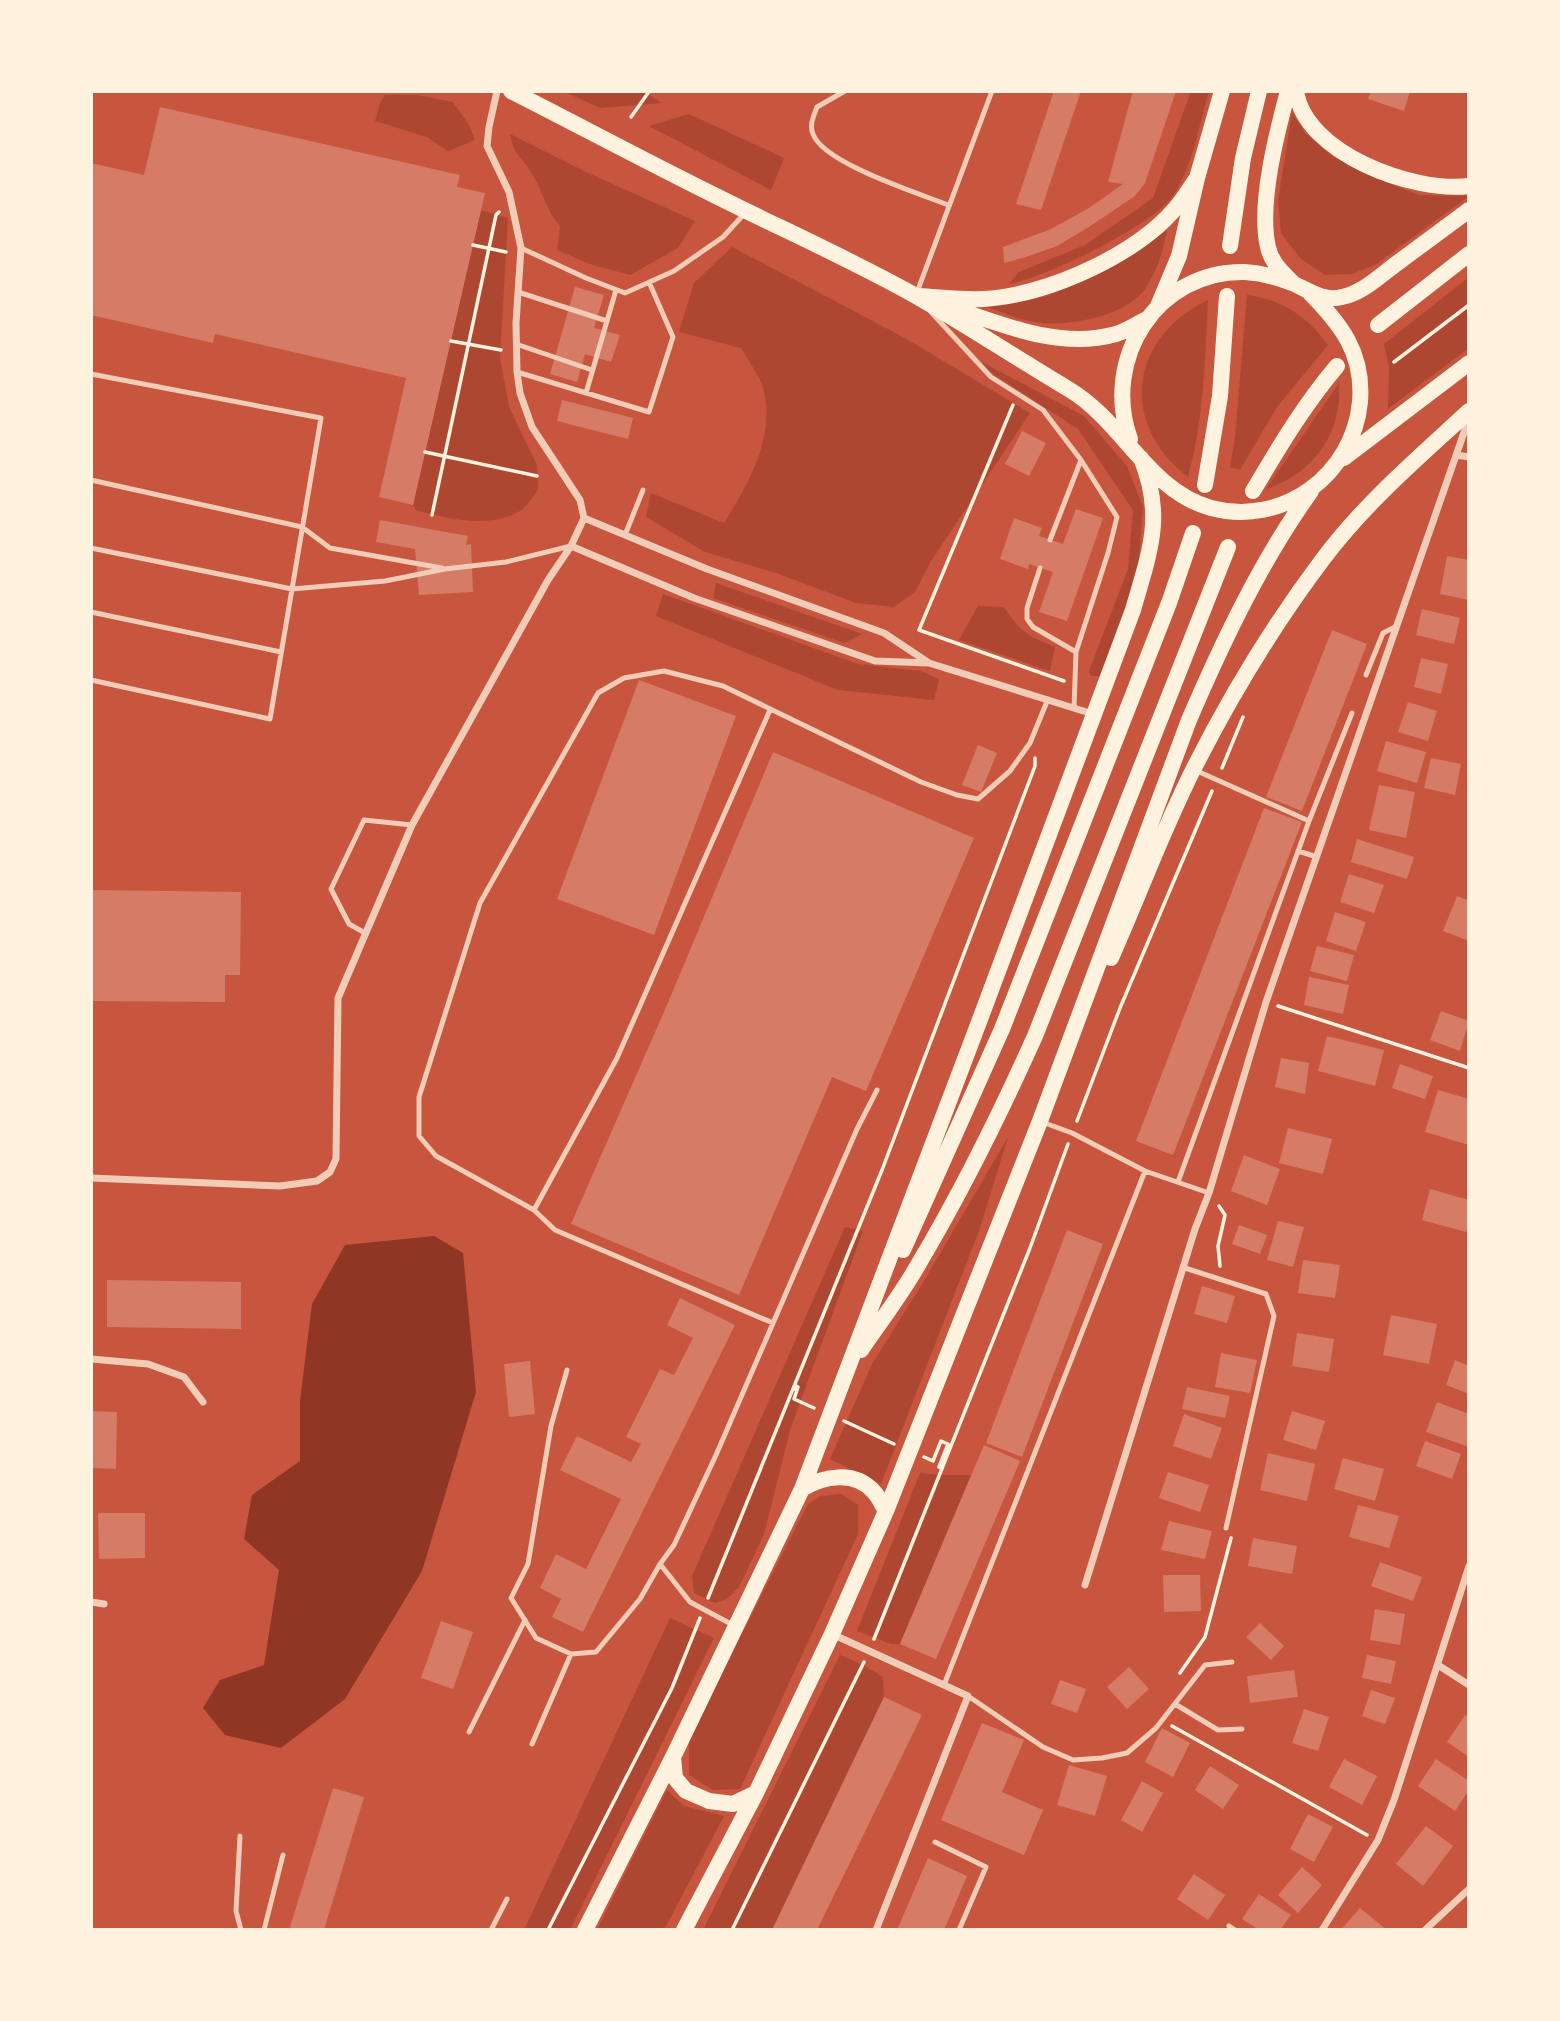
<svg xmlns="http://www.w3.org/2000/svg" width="1560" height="2021" viewBox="0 0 1560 2021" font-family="'Roboto Condensed',sans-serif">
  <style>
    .green { fill: #ae4732 }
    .water { fill: #8f3625 }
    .building { fill: #d67c66 }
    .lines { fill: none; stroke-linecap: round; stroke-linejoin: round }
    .path { stroke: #fff3e0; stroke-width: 3.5 }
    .service { stroke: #f1ccb7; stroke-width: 5 }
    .minor { stroke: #f1ccb7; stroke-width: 7 }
    .primary { stroke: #fff3e0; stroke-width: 16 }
  </style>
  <rect width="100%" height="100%" fill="#c8553d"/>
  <path class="green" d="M563,91h80l19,12 -62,5z
    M1191,91h18c-10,34 -16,76 -37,106 -21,29 -127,81 -163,87l10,-12 66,-27 68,-47z
    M385,95h32l36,7 16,23 6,15 -27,11 -21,-14 -52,-16 5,-18z
    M1292,113l13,20 26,22 47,24 41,16 50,1 -94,69 -23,9 -27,1 -24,-16 -20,-26 -3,-33z
    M689,114l95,44 -13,32 -122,-64z
    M510,134l76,38 109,49 -17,27 -48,27 -40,-11 -33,-14 3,-24c-14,-15 -18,-37 -29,-54 -11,-18 -16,-14 -21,-38z
    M481,210l27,8 -8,140 9,49 28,58 1,25c-5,6 -11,17 -18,21 -32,18 -72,8 -104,-1l-3,-5z
    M1167,230c-4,20 -9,39 -20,56 -19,31 -79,41 -113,36 -16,-3 -32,-10 -47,-15l60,-11 62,-27z
    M732,247l173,91 125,75 -99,148 -16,31 -21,15 -38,-4 -80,-30 -71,-21 -59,-35 5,-24 73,30c24,-39 51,-84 40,-132 -3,-14 -16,-30 -23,-43l-62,-16 15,-49z
    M1469,277v71l-81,61 1,-42 -5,-23z
    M1247,295c36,5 60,21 81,50l-51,62 -37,63 -10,-3 5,-30z
    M1208,300c-3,60 -4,119 -20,177 -70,-54 -58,-140 20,-177z
    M978,360l106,56 43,50 16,41 -5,62 -37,107h-10l-2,-5 39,-102 5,-59 -55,-81 -102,-66z
    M1339,383c4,50 -26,91 -73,106z
    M716,583l146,51 -18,9 -131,-45z
    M663,594l195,70 63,7 18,8 -5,21 -96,-10 -182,-74z
    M978,606l26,1c15,25 26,30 51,40l-5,24 -91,-31z
    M1008,1137l-28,91 -99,256 -51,-25 42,-95 52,-83z
    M845,1227l18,4 -73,199 -26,104 -25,53 -12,12 -12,4 -21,-10 -2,-17z
    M920,1473l20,2h31l-71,169h-9l-34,-13z
    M841,1494l17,11v29l-118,255 -27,1 -24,-15v-37l119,-234 13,-8z
    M670,1618l44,20 -144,292h-46z
    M840,1655l23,10 20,12 1,20 -112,233h-69z
    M667,1790l17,16 40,10 -60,114h-67z"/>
  <path class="water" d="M434,1236l29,17 13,139 -54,179 -77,128 -64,49 -56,-13 -22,-27 17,-28 44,-15 15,-95 -35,-31 8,-44 48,-34v-60l12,-97 33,-59z"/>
  <path class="building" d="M1054,91h27l-40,119 -25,-6z
    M1133,91h43l-31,92 -10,13 -43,29 -35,21 -31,11 -22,6 -1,-16 48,-18 38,-21 34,-24 -15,-2z
    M1371,91h39l-6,20 -36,-12z
    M160,107l300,68 -3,12 28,6 -72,312 -34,-8 27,-119 -191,-44 -2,9 -122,-28v-152l53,12z
    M575,287l29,8 -10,33 26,7 -9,27 -26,-8 -8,28 -27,-8z
    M562,400l71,18 -5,21 -71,-18z
    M1022,431l24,12 -17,33 -24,-12z
    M1076,509l27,9 -36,103 -28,-9 14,-40 -24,-8 -1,5 -28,-10 14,-41 28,10 -3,8 24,8z
    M380,520l88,16 -2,9 5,-1 2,48 -54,3 -4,-46 -39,-7z
    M1447,556l22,4v40l-29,-6z
    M1422,609l38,9 -6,26 -38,-9z
    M1332,630l35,14 -65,167 -36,-14z
    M1421,658l27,6 -7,30 -27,-7z
    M639,680l97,36 -82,219 -97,-36z
    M1408,702l29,9 -9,30 -30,-9z
    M1386,741l40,11 -9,31 -40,-12z
    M978,745l19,8 -16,39 -19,-7z
    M773,752l201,86 -108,253 -34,-14 -93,218 -168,-71 96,-219z
    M1431,758l30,6 -6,31 -31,-7z
    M1379,785l36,7 -9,46 -37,-8z
    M1264,808l38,14 -129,333 -37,-14z
    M1357,839l57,18 -7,22 -56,-17z
    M1349,874l35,11 -10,28 -34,-11z
    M91,890l150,2 -1,83h-15v27l-134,-1z
    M1457,896l12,5v40l-26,-10z
    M1335,912l31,10 -10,29 -30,-10z
    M1317,946l37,9 -7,26 -37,-10z
    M1309,977l40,8 -6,29 -39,-9z
    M1441,1011l28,10 -9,30 -30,-11z
    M1327,1036l57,14 -9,36 -57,-15z
    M1281,1058l28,5 -4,31 -30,-7z
    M1400,1064l33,12 -8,23 -33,-11z
    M1438,1090l31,9v46l-44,-13z
    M1288,1128l44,11 -9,35 -44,-11z
    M1244,1155l36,14 -13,36 -36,-14z
    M1430,1189l39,11v21l-3,11 -44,-12z
    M1278,1221l26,6 -11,40 -26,-7z
    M1239,1225l28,10 -7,19 -28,-10z
    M1067,1230l36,14 -81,213 -36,-14z
    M1303,1260l37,5 -5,33 -37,-5z
    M107,1280l134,2v47l-134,-2z
    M1202,1286l33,10 -8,27 -33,-9z
    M680,1298l55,27 -152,307 -31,-15 9,-18 -21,-11 16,-34 30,15 35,-70 -61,-29 17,-34 54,26 10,-18 -15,-7 34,-68 14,6 19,-37 -26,-13z
    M1391,1315l46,9 -8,40 -46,-9z
    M1297,1333l37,6 -5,33 -37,-6z
    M1221,1353l36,7 -7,33 -35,-6z
    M1455,1360l14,6v28l-23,-9z
    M530,1361l5,53 -26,3 -5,-53z
    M1187,1387l43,9 -5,22 -43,-9z
    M1437,1402l32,12v33l-43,-15z
    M91,1411l26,1 -1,57 -25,-1z
    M1292,1411l33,10 -9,29 -33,-10z
    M1184,1414l38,14 -11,31 -38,-13z
    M1425,1441l36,13 -9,25 -36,-13z
    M984,1445l36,16 -84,198 -36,-15z
    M1268,1453l47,11 -8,37 -47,-11z
    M1343,1458l41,11 -9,32 -41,-12z
    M1168,1472l41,13 -9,27 -41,-14z
    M1358,1505l41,11 -10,32 -40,-11z
    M98,1513h47v45l-46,1z
    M1169,1521l43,10 -7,28 -44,-9z
    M1253,1538l44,8 -5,28 -44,-8z
    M1380,1562l42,15 -9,24 -42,-15z
    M1163,1575h37l1,36 -37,1z
    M1375,1609l30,5 -5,31 -30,-5z
    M441,1621l32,11 -20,57 -32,-11z
    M1260,1623l24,23 -13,14 -25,-23z
    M1367,1655l29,6 -5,23 -29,-6z
    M1129,1667l20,22 -22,20 -20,-22z
    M1294,1670l4,27 -48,6 -3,-27z
    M1060,1680l26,9 -9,24 -26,-9z
    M1371,1690l24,8 -10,26 -23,-8z
    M884,1697l38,18 -105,215h-45z
    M1304,1709l25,8 -11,34 -26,-8z
    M1465,1715l4,2v40l-22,-15z
    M982,1723l42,17 -22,52 41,18 -19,45 -83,-35z
    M1162,1728l28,15 -17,34 -28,-15z
    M1344,1759l33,17 -15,29 -33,-18z
    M1436,1759l33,22v9l-14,21 -37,-25z
    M1069,1765l38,11 -12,40 -38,-11z
    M1210,1766l29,19 -16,24 -28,-19z
    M1142,1781l21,12 -21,39 -21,-12z
    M333,1788l31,9 -40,133h-35z
    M1308,1814l25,13 -19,35 -24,-13z
    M1426,1826l27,20 -30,40 -27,-22z
    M928,1858l39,18 -23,54h-47z
    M1302,1867l20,18 -24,28 -20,-18z
    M1194,1874l31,21 -17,25 -31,-21z
    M1259,1894l32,21 -11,15h-21l-17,-11z
    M1360,1908l27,22h-46z"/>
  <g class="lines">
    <path class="path" d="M631,117l17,-24
      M473,245l33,7
      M451,341l50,9
      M1394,362l75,-57
      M1013,405l-94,225 145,51
      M425,452l112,24
      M432,515l64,-300 3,-3
      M1222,768l21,-51
      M1278,1006l191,62
      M1077,1121l43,-113 92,-217
      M1219,1206l6,9 -7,31 2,20
      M795,1389l1,-3 2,1 -4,12 20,9
      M844,1421l50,23
      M924,1457l9,4 8,-20 7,3 -9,23 3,1
      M708,1598l174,-428 153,-404v-8
      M874,1639l156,-391 38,-104
      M1180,1673l25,-36 26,-99
      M1172,1726l195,109
      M548,1930l124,-242 28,-70
      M732,1930l132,-268"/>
    <path class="service" d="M845,91l-28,16c-3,8 -8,18 -4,27 10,29 105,59 135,71
      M521,248l65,30 39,15 49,-22 49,-34 22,-24
      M518,292l89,29
      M916,295l76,-204
      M931,312l60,65 52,33 38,50 36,57 -9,36 -32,99 -2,56
      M516,344l76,26
      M517,372l132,40 24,-75 -24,-55
      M91,374l230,44 -51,301 -179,-39
      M586,393l30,-103
      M91,480l211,47 28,21 112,20
      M625,535l18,-45
      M1050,540l31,-80
      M91,548l201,41 93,-8 60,-12 61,-7 65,-16
      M1040,568l-13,40v11l6,8 43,25
      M91,612l190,40
      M1366,675l17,-42 14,-7
      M770,710l-153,348 -83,152 21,20 218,93
      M1197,771l112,50
      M1298,851l19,6
      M365,933l-16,-9 -18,-35 33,-69 48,5
      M1042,1122l30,11 73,38 64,22
      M1178,1182l131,-361 43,-108
      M534,1210l-98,-54 -17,-20v-39l61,-194 118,-210 26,-15 40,-7 59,15 198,96 36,13 21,4 32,-28 20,-28 18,-44
      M1185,1268l81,26 8,22 -48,212
      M567,1370l-16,56 -23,138 -17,34 25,40 35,16 25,-2 44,-53 20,-35
      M733,1625l-43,-23 -30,-38 14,-19 42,-90 141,-326 20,-39
      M944,1685l201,-514
      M968,1696l75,51 30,13 29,-2 25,-5 29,-25 49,-63 27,-3
      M1175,1704l43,26 24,-1
      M469,1732l56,-112
      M532,1744l39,-90
      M240,1836l-4,75 5,19
      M935,1842l51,25 -27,63
      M1229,1926l6,4
      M264,1930l19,-75
      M491,1930l16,-31"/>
    <path class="minor" d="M1456,455l13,2
      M584,518l123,51 177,64 45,30
      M571,546l123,52 181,63 54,2 164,51
      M91,1178l189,8 37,-5 13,-9 6,-13 2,-161 74,-173 136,-245 23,-34 13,-28 -4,-18 -48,-73 -12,-34 -3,-21 -1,-49 5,-75 -12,-56 -22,-46 2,-19 8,-36
      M91,1359l57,5 36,13 19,25
      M1085,1585l110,-356 14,-36 57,-191 203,-584
      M91,1602l13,2
      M832,1634l136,62 -92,234
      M1438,1665l31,20
      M1322,1930l56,-90 16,-40 75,-234
      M1425,1930l44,-41"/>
    <path class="primary" d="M511,91c69,35 138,72 207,106 66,33 134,63 198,99 52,30 102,63 154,94 53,32 79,101 141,118 72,19 142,-33 149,-106 4,-49 -19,-78 -52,-111
      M1288,91c-11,41 -30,114 -20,156 3,15 14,25 24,35
      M1296,91c9,63 118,102 173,95
      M1230,246l13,-88 16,-67
      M918,296c21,1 44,4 65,3 64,-3 160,-46 199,-99 5,-7 10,-15 15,-22
      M938,303c56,18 118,48 178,31 10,-3 19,-9 29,-14
      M1158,306l21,-50 18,-78 25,-87
      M1378,325l91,-71
      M1130,439c-29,-80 27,-169 115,-167 16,1 32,5 47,11 16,7 31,19 50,14 20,-4 38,-21 54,-33 24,-18 49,-36 73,-54
      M1344,458l125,-95
      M1205,485l15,-89 7,-100
      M1253,491c26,-44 51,-86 84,-125
      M1111,958c28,-63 52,-129 83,-190 37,-73 80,-144 129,-209 42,-56 95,-101 146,-148
      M903,1250l99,-221 167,-426 24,-70
      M861,1350c19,-28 40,-55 57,-85 44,-74 82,-151 117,-229l193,-489
      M802,1489c21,-13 53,-19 72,3 5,5 8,13 12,19
      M673,1757l2,21 11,13 23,10 24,3 23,-11
      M585,1930l88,-173 129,-268 177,-467 154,-412c16,-57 32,-93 8,-152
      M684,1930l72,-137 76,-159 54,-123 154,-390 149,-401c34,-79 72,-159 122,-229"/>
  </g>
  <rect width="1560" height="2021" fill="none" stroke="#fff3e0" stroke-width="186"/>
</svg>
